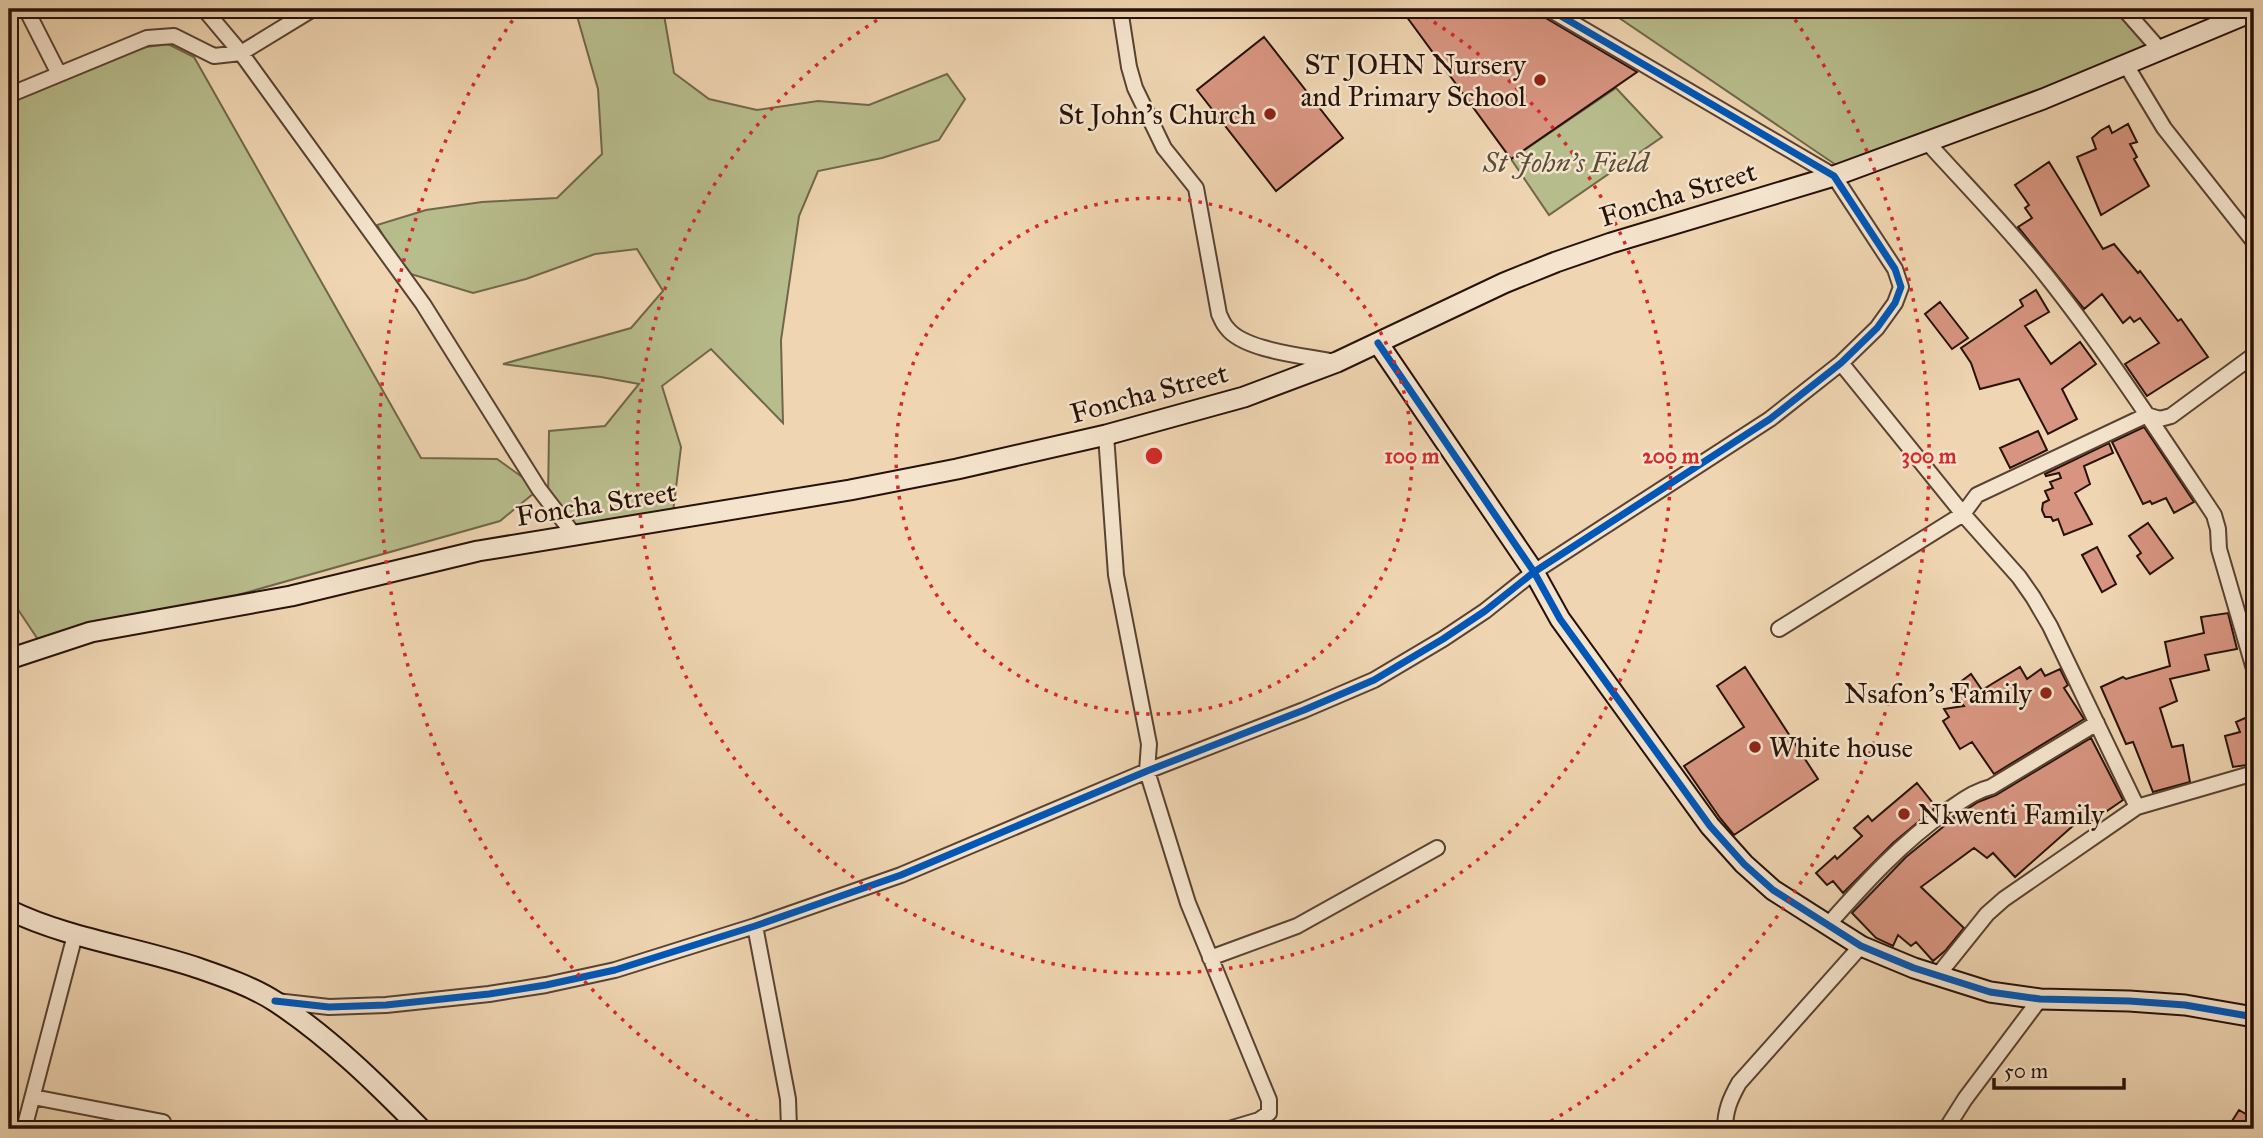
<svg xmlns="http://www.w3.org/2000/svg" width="2263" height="1138" viewBox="0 0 2263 1138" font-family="'IM FELL Great Primer',serif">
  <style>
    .green { fill: #b8bd8d; stroke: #70674a; stroke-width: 2 }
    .building { fill: #d79480; stroke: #271108; stroke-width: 2 }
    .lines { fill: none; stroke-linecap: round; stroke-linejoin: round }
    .street-casing { stroke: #594232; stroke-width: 18 }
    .secondary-casing { stroke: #271108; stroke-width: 23 }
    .street { stroke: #f5e4cd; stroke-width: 14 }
    .secondary { stroke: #f5e4cd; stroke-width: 19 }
    .cycleway-casing { stroke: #f5e4cd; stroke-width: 11 }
    .cycleway { stroke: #0057b8; stroke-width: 7 }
    .ring { fill: none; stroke: #d62828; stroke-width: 3.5; stroke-dasharray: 3.5 7 }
    .poi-dot { fill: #8f2418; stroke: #f5e4cd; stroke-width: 2.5 }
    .labels { text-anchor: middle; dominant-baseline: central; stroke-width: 5; stroke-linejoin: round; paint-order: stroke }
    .poi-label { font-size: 28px; fill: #271108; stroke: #f5e4cd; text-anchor: end }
    .park-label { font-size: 28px; font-style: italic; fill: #5a4d37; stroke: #f5e4cd }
    .street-label { font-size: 28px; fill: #271108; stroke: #f5e4cd }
    .centre { fill: #d62828; stroke: #f5e4cd; stroke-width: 3.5 }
    .ring-label { font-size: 21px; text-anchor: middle; font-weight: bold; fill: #d62828; stroke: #f5e4cd; stroke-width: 5; stroke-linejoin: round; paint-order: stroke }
  </style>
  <rect width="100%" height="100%" fill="#efd5b2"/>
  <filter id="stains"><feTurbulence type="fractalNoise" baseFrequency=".00286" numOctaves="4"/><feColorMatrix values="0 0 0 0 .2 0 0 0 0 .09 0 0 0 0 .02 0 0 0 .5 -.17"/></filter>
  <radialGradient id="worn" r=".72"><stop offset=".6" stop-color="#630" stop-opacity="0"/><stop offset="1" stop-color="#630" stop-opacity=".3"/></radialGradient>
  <path class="green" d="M575,9h88l11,64 35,26 48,11 61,-9 51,4 78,-31 18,25 -26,41 -57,18 -64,13 -19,45 -18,124 2,83 -72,-74 -49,37 19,61 -9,73 -97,16 -27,-35 1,-70 56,-5 34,-42 -38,-7 -98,-13 128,-36 32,-37 -26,-42 -42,5 -69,25 -53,14 -69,-21 -27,-47 49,-15 56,-8 75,-4 45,-44 -4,-65z
    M1606,9h510l36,37 -313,121z
    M168,44l26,13 227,401 76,1 42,30 -39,32 -358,101 -99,25 -34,-51v-498l137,-51z
    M1616,88l46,49 -113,78 -38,-56z"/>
  <path class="building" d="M1401,9h134l9,8 93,55 -126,87z
    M1264,37l79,101 -67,53 -79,-101z
    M2128,124l9,18 -7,2 7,13 -3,2 15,27 -48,29 -24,-58 19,-8 -4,-11 8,-7 9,-5 3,7z
    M2049,162l54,87 11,-5 24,29 2,-2 38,50 3,-2 27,38 -61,39 -22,-32 34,-21 -19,-25 -6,4 -4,-5 -7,6 -21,-29 -18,15 -66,-82 14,-9 -7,-10 4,-3 -14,-20z
    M2036,290l13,22 -24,14 26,38 29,-22 16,22 -34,25 15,30 -29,15 -29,-55 -39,10 -9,-26 -10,-15 62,-42 -3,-6z
    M1940,302l28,36 -16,11 -27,-35z
    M2144,427l50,75 -20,11 -8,-15 -14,6 -2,-3 -7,3 -31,-62z
    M2038,431l9,19 -37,18 -10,-20z
    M2109,443l4,10 -29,13 6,18 -15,9 17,31 -28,11 -6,-16 -5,2 -2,-4h-6l-3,-7 1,-7 6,-3 -4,-9 8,-3 -3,-6 11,-4 -2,-5 -13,3 -1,-2z
    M2148,523l25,35 -23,16 -13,-18 4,-3 -12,-17z
    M2097,547l19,37 -14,8 -20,-37z
    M2228,613l9,36 -32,6 4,15 -39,9 7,22 -17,7 12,39 11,-2 7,37 -37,10 -20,-50 -7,2 -25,-57 22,-10 3,2 44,-13 -5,-24 39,-9 -3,-16z
    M1745,667l73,112 -84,56 -14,-17 -36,-52 60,-39 -27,-41z
    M2020,667l7,12 14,-10 4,7 15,-7 8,16 -4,3 20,31 -90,55 -22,-32 -12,7 -17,-28 6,-4 -5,-8 20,-3 -13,-17 20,-15 11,16z
    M2254,714v50l-21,3 -8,-31 15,-4 -4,-10z
    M2091,738l32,62 -35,24 -5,-7 -68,60 -22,-24 -6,5 -13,-10 -53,39 43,41 -18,22 -13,11 -17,-19 -5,4 -13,-11 -5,11 -17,-8 -24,-25 54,-56 48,-39 24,-16 18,-7z
    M1917,783l19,24 -43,36 -50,50 -10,-12 -6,4 -11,-12 19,-17 2,3 25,-23 -8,-8 14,-12 4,5z
    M2239,1110l15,9v10h-27z"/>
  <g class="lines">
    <defs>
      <path id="street" d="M26,9l33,65
        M204,9l37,44 182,251 116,185 36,47
        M1120,9l9,58 6,21 29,60 32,40 23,126c2,4 4,10 8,14 17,23 80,28 108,34
        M2124,9l36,41
        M2126,65l38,63 90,114
        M9,95l138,-57 27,-2 40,20 27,-3 72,-44
        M1927,142c39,43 81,86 118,132 61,77 115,160 169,241l4,14 1,20 35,120
        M1841,363l122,151 56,63 14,20 17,29 87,181
        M1106,435l10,140 33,169 -2,27 41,132 81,197v13l-10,7 -30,9
        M1779,629l184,-115 14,-19 170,-80 13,4 11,-3 83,-61
        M755,926l33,173 1,30
        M1827,926c38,-43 74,-83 121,-116 14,-9 26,-19 43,-23l106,-64
        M1210,958l87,-32 140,-78
        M1938,975l49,-61 17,-15 133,-92 117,-34
        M276,1001l53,6 57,-2 103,-11 57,-9 69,-15 140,-44 146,-51 246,-104 157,-61 70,-30 69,-41 42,-28 49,-39 236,-153 71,-56 36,-35 18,-25 6,-16 -6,-18 -61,-93 -285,-167
        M33,1097l130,25
        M24,1129l51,-194
        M1725,1129c0,-18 5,-30 14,-46l122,-137
        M1946,1129l19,-30 75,-100"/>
      <path id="secondary" d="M1378,343l156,229 26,47 150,207 34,38 29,26 88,56 53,22 76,24 50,7 89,2 56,4 69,12
        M9,659l82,-27 200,-36 187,-45 372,-61 107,-21 149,-34 138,-38 93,-35 167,-79 52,-21 55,-19 223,-67 209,-77 211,-88
        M9,910c60,29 127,37 189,58 26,9 55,19 78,34 54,36 100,81 145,127"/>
    </defs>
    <use href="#street" class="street-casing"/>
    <use href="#secondary" class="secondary-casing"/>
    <use href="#street" class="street"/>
    <use href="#secondary" class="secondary"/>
    <defs>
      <path id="cycleway" d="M1378,343l156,229 26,47 150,207 34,38 29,26 88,56 53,22 76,24 50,7 89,2 56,4 69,12
        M275,1001l54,6 57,-2 103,-11 57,-9 69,-15 140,-44 146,-51 246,-104 157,-61 70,-30 69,-41 42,-28 49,-39 236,-153 71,-56 36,-35 18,-25 6,-16 -6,-18 -61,-93 -285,-167"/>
    </defs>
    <use href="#cycleway" class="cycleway-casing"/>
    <use href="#cycleway" class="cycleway"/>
  </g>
  <g class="ring">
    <circle cx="1154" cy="456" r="258"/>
    <path d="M1416 11A517 517 0 1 1 892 11"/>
    <path d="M767 1127A775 775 0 0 1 519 11M1789 11A775 775 0 0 1 1541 1127"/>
  </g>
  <g class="poi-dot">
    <circle cx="1540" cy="80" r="7"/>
    <circle cx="1270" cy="114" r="7"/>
    <circle cx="2046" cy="693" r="7"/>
    <circle cx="1755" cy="747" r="7"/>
    <circle cx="1904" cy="814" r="7"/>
  </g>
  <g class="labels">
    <g class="poi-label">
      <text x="1526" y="64">ST JOHN Nursery<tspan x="1526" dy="32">and Primary School</tspan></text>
      <text x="1256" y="114">St John's Church</text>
      <text x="2032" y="693">Nsafon's Family</text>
      <text x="1769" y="747" text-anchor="start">White house</text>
      <text x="1918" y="814" text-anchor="start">Nkwenti Family</text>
    </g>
    <g class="park-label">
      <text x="1566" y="162">St John's Field</text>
    </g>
    <g class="street-label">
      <text transform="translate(1678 194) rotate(-17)">Foncha Street</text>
      <text transform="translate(1149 393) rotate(-15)">Foncha Street</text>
      <text transform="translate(596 504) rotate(-9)">Foncha Street</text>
    </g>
  </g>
  <circle cx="1154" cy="456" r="10" class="centre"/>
  <g class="ring-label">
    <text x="1412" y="463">100 m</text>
    <text x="1671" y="463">200 m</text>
    <text x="1929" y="463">300 m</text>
  </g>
  <rect width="2263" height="1138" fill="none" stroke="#efd5b2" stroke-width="35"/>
  <rect x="10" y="10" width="2242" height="1117" fill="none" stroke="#271108" stroke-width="3.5"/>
  <rect x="18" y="18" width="2228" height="1103" fill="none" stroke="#271108" stroke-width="2"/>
  <path d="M1994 1078v10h130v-10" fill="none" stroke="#271108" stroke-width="3.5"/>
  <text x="2004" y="1078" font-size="21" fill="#271108" stroke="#f5e4cd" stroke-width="5" paint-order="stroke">50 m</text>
  <rect width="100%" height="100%" filter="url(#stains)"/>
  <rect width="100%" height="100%" fill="url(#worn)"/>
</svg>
